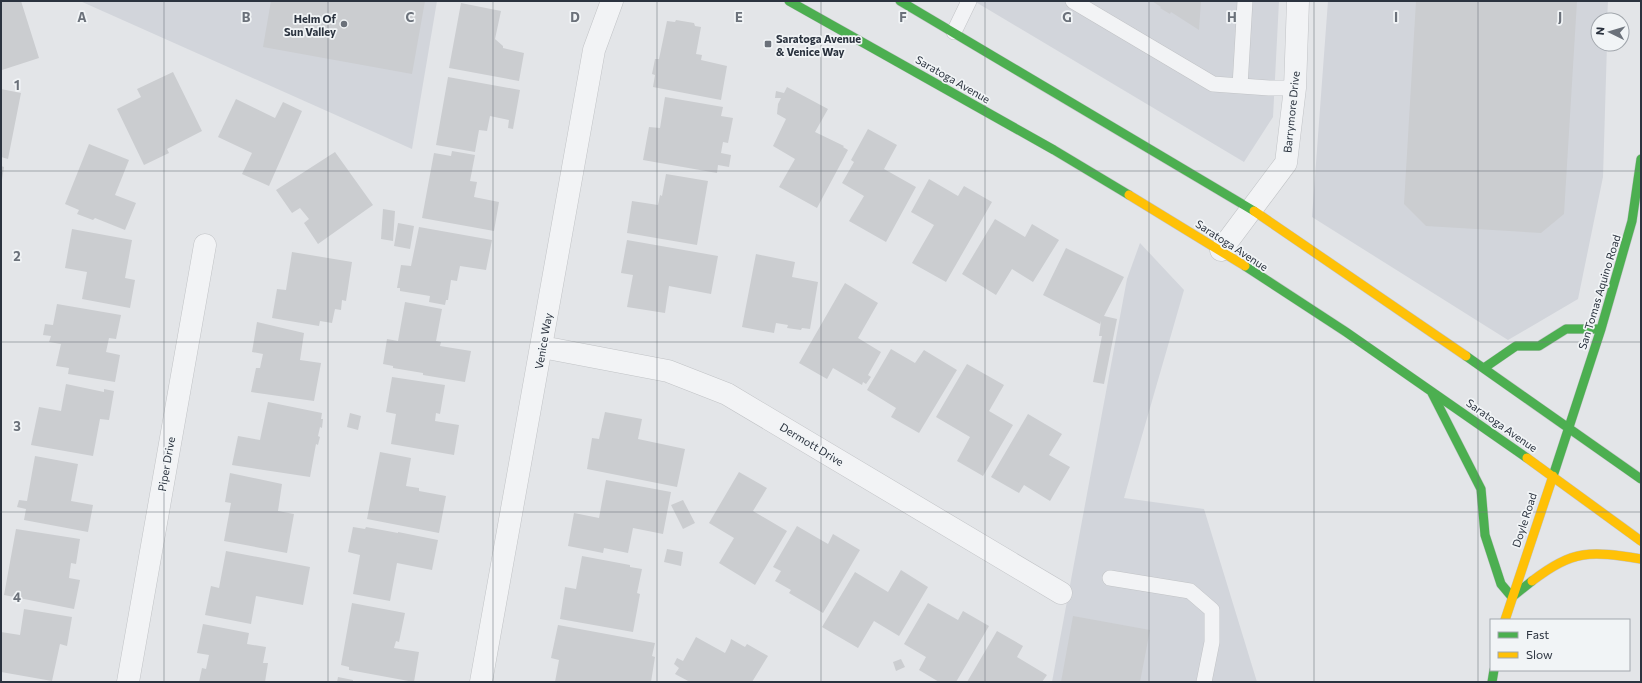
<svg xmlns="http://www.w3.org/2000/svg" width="1642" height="683" viewBox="0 0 1642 683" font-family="Commissioner,sans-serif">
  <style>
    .built { fill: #d2d5db }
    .building { fill: #cbcdd0 }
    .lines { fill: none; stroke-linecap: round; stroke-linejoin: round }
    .lane-casing { stroke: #c1c3c6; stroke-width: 16 }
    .street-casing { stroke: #c1c3c6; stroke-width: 23 }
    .fast-casing { stroke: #c1c3c6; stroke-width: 10 }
    .slow-casing { stroke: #c1c3c6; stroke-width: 10 }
    .lane { stroke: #f2f3f5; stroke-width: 15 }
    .street { stroke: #f2f3f5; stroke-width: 22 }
    .fast { stroke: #4caf50; stroke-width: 9 }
    .slow { stroke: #ffc107; stroke-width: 9 }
    .grid { fill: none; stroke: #6b717a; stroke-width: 1; stroke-opacity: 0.55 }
    .poi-dot { fill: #6b717a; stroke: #f1f4f6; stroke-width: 1.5 }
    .labels { text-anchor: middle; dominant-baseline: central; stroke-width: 3.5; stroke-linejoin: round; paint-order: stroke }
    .poi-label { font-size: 11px; font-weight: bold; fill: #2b333f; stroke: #f1f4f6; text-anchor: end }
    .street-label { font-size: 11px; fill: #2b333f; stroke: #f1f4f6 }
    .grid-label { font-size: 13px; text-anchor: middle; font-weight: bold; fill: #6b717a; stroke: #f1f4f6; stroke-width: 3.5; stroke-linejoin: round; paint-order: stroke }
  </style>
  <rect width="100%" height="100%" fill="#e3e5e8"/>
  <path class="built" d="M80,1h357l-25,148z
    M974,1h305l-6,116 -29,45z
    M1328,1h280l-1,19h-9v24h9l-4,133 -25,122 -70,41 -196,-123z
    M1140,243l44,47 -60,208 80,11 53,173h-205l75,-403z"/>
  <path class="building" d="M1,1h20l18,57 -37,12z
    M271,1h154l-13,73 -149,-27z
    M1152,1h49l-2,29 -28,-18 -1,2 -10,-6 1,-1z
    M1416,1h161l-13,213 -23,19 -115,-7 -22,-22z
    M461,3l40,8 -6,28 8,7v2l21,5 -5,28 -70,-13z
    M676,20l18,3 1,3 6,1 -5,27 6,1 -1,5 26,6 -6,34 -68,-13 2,-12 -3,-1 3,-15h4l8,-38 8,1z
    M173,72l29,59 -35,18 2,4 -25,12 -27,-56 24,-12 -4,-8z
    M448,77l72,13 -7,39 -5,-1 1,-8 -19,-4 -3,15 -8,-1 -4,22 -39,-7z
    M787,87l41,22 -13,23 29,14 -1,1 5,3 -31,58 -38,-21 16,-28 -22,-13 13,-27 -9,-5 1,-10 3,-6h-6l1,-7 8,2z
    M1,89l20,4 -13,66 -7,-2z
    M665,97l58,10 -2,9 12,2 -5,25 -5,-1 -2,11 10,2 -2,12 -11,-2 -1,8 -74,-13 6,-33 11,1z
    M236,99l39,19 8,-16 19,9 -33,75 -27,-12 10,-21 -34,-16z
    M868,129l29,16 -13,24 32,18 -30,55 -37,-21 15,-25 -22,-13 12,-21 -3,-2z
    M89,144l40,16 -14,35 21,8 -11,27 -30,-12 -2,2 -16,-6 2,-4 -14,-6z
    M452,151l23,4 -5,26 7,1 -3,15 25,5 -5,29 -72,-13 12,-65 17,3z
    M335,152l38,53 -55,39 -14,-21 5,-4 -9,-11 -8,5 -16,-23z
    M1,166l3,1 -2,13h-1z
    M666,174l42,7 -11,64 -70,-12 5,-32 26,4 2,-10 2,1z
    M929,179l29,17 6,-10 28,16 -46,80 -34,-19 22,-38 -23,-13z
    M383,209l12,2 -2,30 -12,-2z
    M995,219l30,18 7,-13 27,16 -26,42 -21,-13 -16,26 -34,-21z
    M398,223l16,3 -4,23 -16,-3z
    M419,227l73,13 -6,30 -26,-4 -3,15 -6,-1 -3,20h-2l-1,5 -16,-3 1,-6 -30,-5v-3h-3l4,-23 10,1z
    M72,229l60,11 -7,38 10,2 -5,28 -48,-9 5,-27 -22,-4z
    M627,240l91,16 -7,38 -42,-8 -4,27 -38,-6 6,-32 -12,-2z
    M1066,248l58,29 -20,39 13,3 -13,65 -11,-2 9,-46h-3l2,-15 -1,3 -57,-29z
    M292,252l60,10 -6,39 -4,-1 -1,10 -6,-1 -3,14 -12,-2 -1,5 -47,-8 5,-29 9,1z
    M756,254l39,8 -3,15 26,5 -8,47 -8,-1 -1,2 -14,-2 1,-3 -12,-2 -2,10 -32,-6z
    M845,283l33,20 -20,35 23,14 -13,23 3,2 -5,7 -3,-2 -1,3 -29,-17 -6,11 -28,-16z
    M405,302l37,7 -6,32 5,1 -1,4 31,5 -6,31 -42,-7v-2l-30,-5v-2l-10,-2 4,-25 11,2z
    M57,304l64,11 -5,24 -7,-1 -3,14 14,3 -5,27 -47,-8 1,-6 -13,-2 5,-22 -12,-2 2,-6 -8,-1 2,-11 8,1z
    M257,322l47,11 -4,27 21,3 -7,38 -63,-9 5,-24h4l3,-14 -11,-2z
    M891,349l24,14 9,-13 33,20 -38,63 -28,-16 5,-9 -29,-18z
    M967,364l37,21 -15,26 24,14 -30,51 -26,-15 13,-24 -34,-20z
    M392,377l53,8 -5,29 -4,-1 -1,8 24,4 -5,30 -63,-11 5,-30 -10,-2z
    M66,384l38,8v-3l10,2 -5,29 -9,-1 -7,37 -62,-11 8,-38 22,4z
    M268,402l54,11 -1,6h2l-1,9 -2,-1 -2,9 2,1 -2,8 -2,-1 -6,33 -78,-12 6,-29 22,4z
    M605,412l37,7 -4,20 47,10 -8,38 -90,-18 5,-31 7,1z
    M350,413l11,3 -3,14 -11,-3z
    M1028,414l34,20 -13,21 21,12 -20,34 -26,-16 -5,8 -28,-16z
    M380,452l31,6 -5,28 13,2v3l27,5 -7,37 -72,-14z
    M35,456l43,8 -7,37 22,4 -5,27 -64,-12 2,-11 -9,-2 2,-7 8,1z
    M739,472l28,16 -14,23 34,20 -32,54 -36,-22 15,-25 -25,-15z
    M230,473l52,11 -4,27 16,3 -7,39 -63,-12 7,-38 -6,-1z
    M606,480l65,12 -8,42 -30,-6 -5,25 -24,-5 -1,5 -35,-7 6,-33 25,5z
    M683,500l12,23 -12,6 -12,-24z
    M797,526l31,18 5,-10 27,16 -37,63 -34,-20 2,-3 -16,-9 6,-10 -8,-4z
    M353,527l12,2 1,-2 32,6v-1l40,8 -6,30 -35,-7 -7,38 -37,-7 7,-39 -12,-3z
    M16,529l64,10 -4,25 -5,-1 -2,15 11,2 -6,29 -70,-14z
    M667,549l16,3 -2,14 -17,-4z
    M226,551l84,16 -7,38 -47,-9 -5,28 -46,-9 6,-29 8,2z
    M582,556l48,9v2l12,2 -5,24 3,1 -7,38 -73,-13 5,-32 11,2z
    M901,570l27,17 -29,49 -25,-15 -16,27 -36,-21 33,-55 33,20z
    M352,603l53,10 -6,29 -3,-1 -2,7 25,4 -5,30 -65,-12v-3l-8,-2z
    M928,603l30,17 5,-9 26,15 -33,56h-17l-20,-12 7,-13 -22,-13z
    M24,609l48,8 -5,29 -7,-2 -8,37 -51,-9v-40l19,3z
    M1073,616l77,14 -10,52h-79z
    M203,624l46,9 -2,11 19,3 -3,16h5l-3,19h-66l3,-14 4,1 3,-14 -12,-2z
    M558,625l97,18 -3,13 3,1 -4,25h-96l4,-22 -8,-2z
    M997,631l26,15 -6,11 30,18 -5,7h-75z
    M696,637l29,16 5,-10 1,-4 14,8 2,-3 21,12 -16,26h-62l-15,-8 4,-6 -5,-4 3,-6 6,3z
    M901,659l4,8 -9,4 -3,-9z
    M338,677l15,3v2h-16z"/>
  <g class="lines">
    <defs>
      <path id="lane" d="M1073,1l140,83 56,4h26
        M954,32l15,-31
        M1240,86l5,-85
        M1110,578l80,13 22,19v32l-8,40"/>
      <path id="street" d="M1221,250l65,-87 9,-75 3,-87
        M542,347l126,24 59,23 334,199
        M128,682l77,-437
        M481,682l113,-632 18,-49"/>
      <path id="fast" d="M789,1l265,149 75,45
        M900,1l354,210
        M1245,266l101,66 181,126
        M1466,356l175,123
        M1484,368l32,-22h23l27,-17h35
        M1432,393l49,96 4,46 16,49 11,13 20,-16
        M1553,476l48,-147 31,-108 9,-62
        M1492,682l2,-12"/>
      <path id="slow" d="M1129,195l116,71
        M1254,211l212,145
        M1527,458l114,83
        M1532,581c42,-32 58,-30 109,-22
        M1505,620l48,-144"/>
    </defs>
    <use href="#lane" class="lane-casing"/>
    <use href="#street" class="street-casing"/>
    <use href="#fast" class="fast-casing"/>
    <use href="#slow" class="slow-casing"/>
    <use href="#lane" class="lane"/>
    <use href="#street" class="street"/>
    <use href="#fast" class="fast"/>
    <use href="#slow" class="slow"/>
  </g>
  <path class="grid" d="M164,1v681M328,1v681M493,1v681M657,1v681M821,1v681M985,1v681M1149,1v681M1314,1v681M1478,1v681M1,171h1640M1,342h1640M1,512h1640"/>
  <g class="poi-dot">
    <circle cx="344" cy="24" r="4"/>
    <rect x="764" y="40" width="8" height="8" rx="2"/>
  </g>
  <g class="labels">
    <g class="poi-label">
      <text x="336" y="18">Helm Of<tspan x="336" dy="13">Sun Valley</tspan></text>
      <text x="776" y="38" text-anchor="start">Saratoga Avenue<tspan x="776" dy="13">&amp; Venice Way</tspan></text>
    </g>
    <g class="street-label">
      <text transform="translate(953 79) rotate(30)">Saratoga Avenue</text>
      <text transform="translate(1291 112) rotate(-84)">Barrymore Drive</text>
      <text transform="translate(1232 245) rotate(33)">Saratoga Avenue</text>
      <text transform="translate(1599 292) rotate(-73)">San Tomas Aquino Road</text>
      <text transform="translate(543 341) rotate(-80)">Venice Way</text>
      <text transform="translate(1502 425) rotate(35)">Saratoga Avenue</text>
      <text transform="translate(812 444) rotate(31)">Dermott Drive</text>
      <text transform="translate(166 464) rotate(-80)">Piper Drive</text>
      <text transform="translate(1524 520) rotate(-72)">Doyle Road</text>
    </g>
  </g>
  <g class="grid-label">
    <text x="82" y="22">A</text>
    <text x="246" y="22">B</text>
    <text x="410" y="22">C</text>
    <text x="575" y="22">D</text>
    <text x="739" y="22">E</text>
    <text x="903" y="22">F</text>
    <text x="1067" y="22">G</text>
    <text x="1232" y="22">H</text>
    <text x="1396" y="22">I</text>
    <text x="1560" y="22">J</text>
    <text x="17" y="90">1</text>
    <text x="17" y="261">2</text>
    <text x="17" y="431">3</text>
    <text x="17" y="602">4</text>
  </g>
  <rect width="1642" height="683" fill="none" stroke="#2b333f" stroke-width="4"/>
  <rect x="1490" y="619" width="140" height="52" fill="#f1f4f6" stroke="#a2a7ad"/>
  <rect x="1498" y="632" width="20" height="6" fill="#4caf50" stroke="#a2a7ad"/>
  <text x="1526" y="639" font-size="12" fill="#2b333f">Fast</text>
  <rect x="1498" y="652" width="20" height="6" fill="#ffc107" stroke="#a2a7ad"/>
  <text x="1526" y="659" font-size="12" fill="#2b333f">Slow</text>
  <g transform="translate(1610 32) rotate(275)"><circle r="19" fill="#f1f4f6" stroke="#a2a7ad"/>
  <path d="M0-3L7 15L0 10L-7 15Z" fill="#6b717a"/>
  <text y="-6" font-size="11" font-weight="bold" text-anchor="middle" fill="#2b333f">N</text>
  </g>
</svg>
